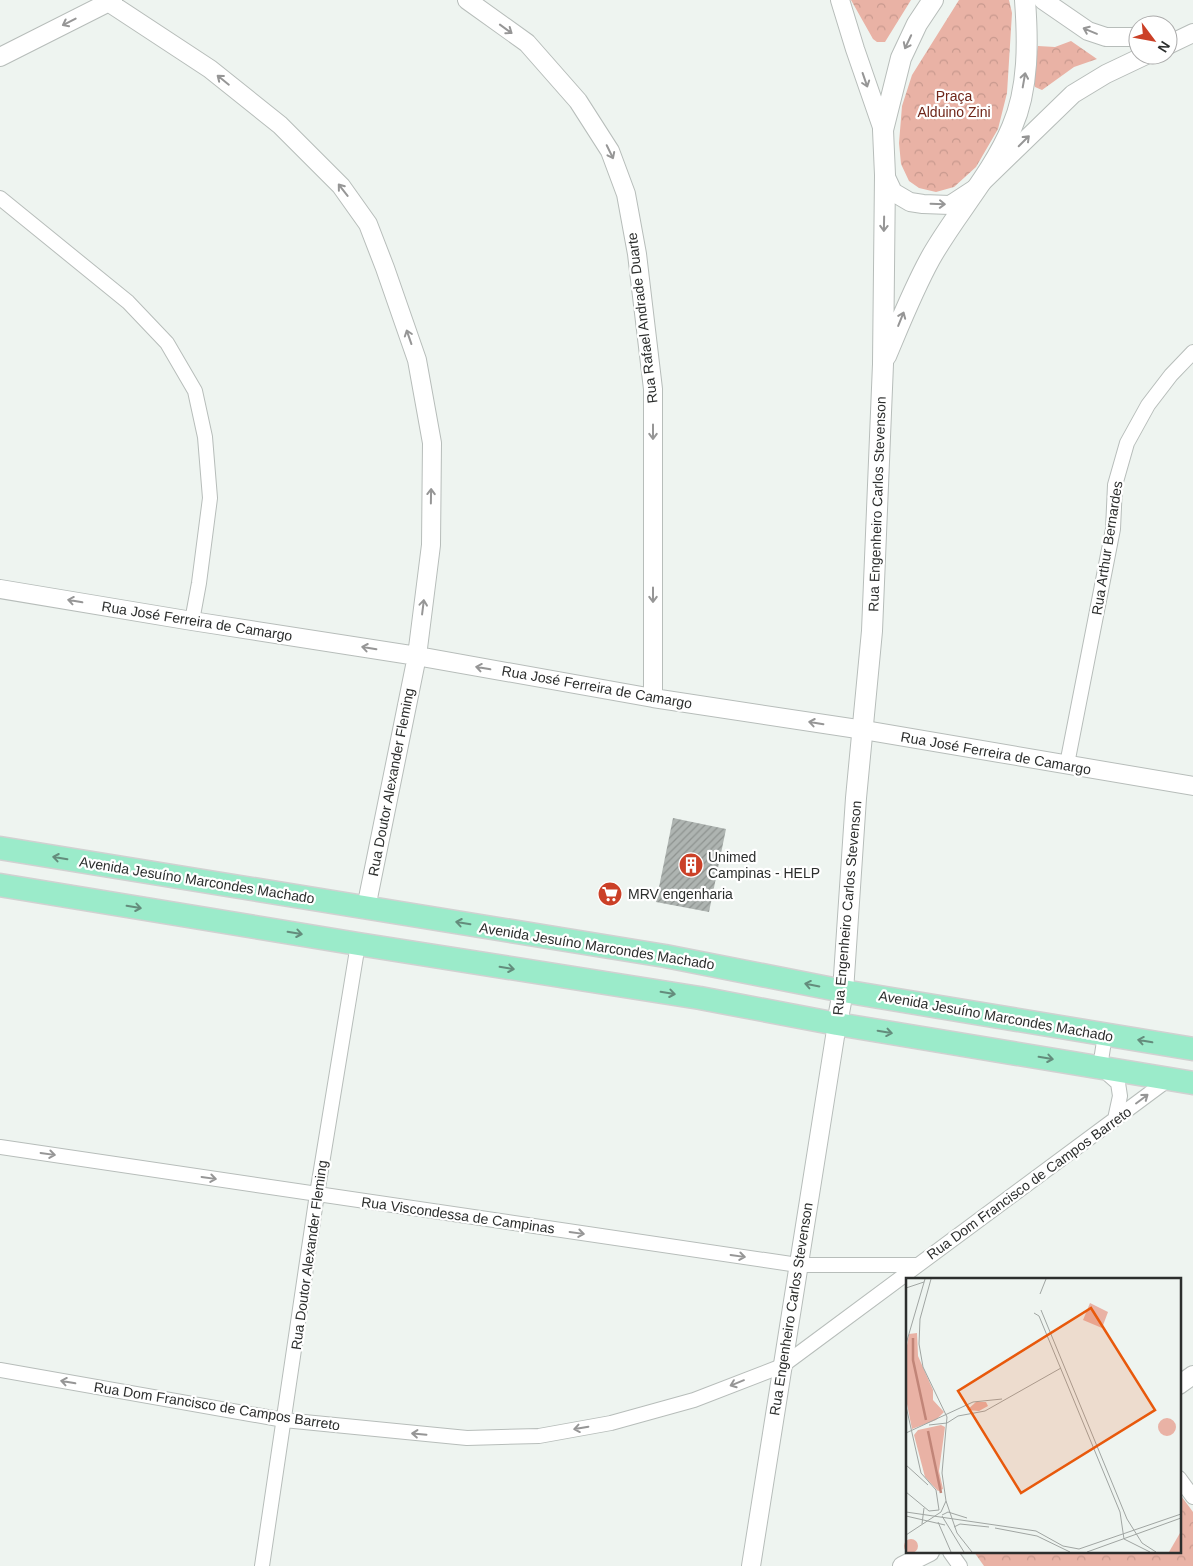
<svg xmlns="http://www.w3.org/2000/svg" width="1193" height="1566" viewBox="0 0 1193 1566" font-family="Helvetica,sans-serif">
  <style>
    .park { fill: url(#park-crowns) }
    .building { fill: url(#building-hatch) }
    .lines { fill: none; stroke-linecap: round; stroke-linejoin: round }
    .minor-casing { stroke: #b7bdba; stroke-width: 16 }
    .tertiary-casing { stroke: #b7bdba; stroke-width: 20 }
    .secondary-casing { stroke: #b7bdba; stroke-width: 22 }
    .primary-casing { stroke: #d1d1d1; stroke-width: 25 }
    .minor { stroke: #fff; stroke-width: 14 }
    .tertiary { stroke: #fff; stroke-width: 18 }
    .secondary { stroke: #fff; stroke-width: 20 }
    .primary { stroke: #9bebca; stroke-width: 22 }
    .oneway { stroke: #969696 }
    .oneway2 { stroke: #648c7c }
    .labels { text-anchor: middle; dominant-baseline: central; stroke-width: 4.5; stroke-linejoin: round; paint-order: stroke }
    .park-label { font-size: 14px; fill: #6f2619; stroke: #fff }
    .street-label { font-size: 14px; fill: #2c2e2d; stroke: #fff }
    .poi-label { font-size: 14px; fill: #2c2e2d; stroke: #fff; text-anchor: start }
    .inset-river { fill: none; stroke: #c18578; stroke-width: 2.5 }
    .inset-road { fill: none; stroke: #a0a5a2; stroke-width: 1 }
    .view { fill: #e8590c; fill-opacity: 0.15; stroke: #e8590c; stroke-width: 2.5 }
    .inset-edge { fill: none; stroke: #2c2e2d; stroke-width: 2.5 }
  </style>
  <defs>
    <pattern id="park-crowns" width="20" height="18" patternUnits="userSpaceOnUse" patternTransform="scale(1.25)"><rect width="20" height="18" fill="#e9b2a5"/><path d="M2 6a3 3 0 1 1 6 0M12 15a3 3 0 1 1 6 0" fill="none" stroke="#c8998e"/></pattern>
    <pattern id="building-hatch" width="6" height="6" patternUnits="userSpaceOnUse" patternTransform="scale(1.25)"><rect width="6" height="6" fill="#aeb4b1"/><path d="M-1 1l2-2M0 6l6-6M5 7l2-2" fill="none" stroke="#8e9390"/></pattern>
  </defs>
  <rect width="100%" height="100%" fill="#eef4f0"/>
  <path class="park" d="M851,0h60l-26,42h-8l-4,-3z
    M959,0h50l3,13 -5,80 -9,36 -22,38 -22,20 -18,5 -17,-4 -10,-7 -8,-17 -2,-21 3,-37 10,-31z
    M1071,41l26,18 -23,8 -32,23 -7,-3 -3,-9 6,-32 17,1z
    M1179,1493l14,19v54h-209l-10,-14h205z"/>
  <path class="building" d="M673,818l53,11 -17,83 -53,-10z"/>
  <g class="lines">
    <defs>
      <path id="minor" d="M0,198l128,104 39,41 28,48 10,46 5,61 -11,85 -7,38
        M1067,764l46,-235 2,-44 12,-42 21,-38 23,-30 22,-23
        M1105,1035l-5,32 18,16 2,13 -5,23
        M0,1147l798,118h120
        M0,1370l284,50 183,18 72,-2 72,-13 83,-23 88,-34 387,-287
        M1179,1478l14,19
        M950,1552l10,14
        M262,1566l55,-372 41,-250"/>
      <path id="tertiary" d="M105,0l105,69 70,56 61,61 27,38 17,44 32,92 15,83 -1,102 -14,111 -51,252
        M467,0l60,43 51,58 32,50 16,43 11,60 16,135v309
        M840,0l15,49 28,81
        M1043,0l45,31 18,6h32
        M1168,45l25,-12
        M0,57l113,-57
        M885,175l8,17 17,10 13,2 27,1 26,-17 97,-94 33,-20 40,-19
        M0,589l192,32 225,35 236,42 211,32 329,56
        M1179,1385l14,-10
        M751,1566l86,-542
        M902,1566l28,-14"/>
      <path id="secondary" d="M886,356c14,-33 27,-66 44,-97 25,-45 62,-84 82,-132 17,-39 16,-86 13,-127
        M837,1024l6,-33 13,-193 16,-167 11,-267 2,-189 -2,-45 18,-72 16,-34 16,-24"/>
      <path id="primary" d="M0,848l665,108 178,35 350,58
        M0,885l358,59 342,54 137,26 356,59"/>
    </defs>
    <use href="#minor" class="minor-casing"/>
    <use href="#tertiary" class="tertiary-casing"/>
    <use href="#secondary" class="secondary-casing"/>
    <use href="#primary" class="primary-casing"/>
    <use href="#minor" class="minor"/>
    <use href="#tertiary" class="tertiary"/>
    <use href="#secondary" class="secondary"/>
    <use href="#primary" class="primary"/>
  </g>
  <defs><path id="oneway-shaft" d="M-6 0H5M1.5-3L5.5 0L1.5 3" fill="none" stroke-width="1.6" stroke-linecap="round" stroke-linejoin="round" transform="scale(1.25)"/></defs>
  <g class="oneway">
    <use href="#oneway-shaft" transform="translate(69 22) rotate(153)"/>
    <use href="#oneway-shaft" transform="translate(506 29) rotate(36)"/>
    <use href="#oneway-shaft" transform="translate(1090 31) rotate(-157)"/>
    <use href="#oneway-shaft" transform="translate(908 42) rotate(115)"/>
    <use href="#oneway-shaft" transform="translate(223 80) rotate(-141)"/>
    <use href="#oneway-shaft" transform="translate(865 80) rotate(71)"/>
    <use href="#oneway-shaft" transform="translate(1024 80) rotate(-80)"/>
    <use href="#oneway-shaft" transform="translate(1024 141) rotate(-45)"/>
    <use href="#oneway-shaft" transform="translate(610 152) rotate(64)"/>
    <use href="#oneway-shaft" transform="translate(343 190) rotate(-128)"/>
    <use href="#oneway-shaft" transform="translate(938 204) rotate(2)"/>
    <use href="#oneway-shaft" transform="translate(884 224) rotate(91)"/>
    <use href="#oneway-shaft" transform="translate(901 319) rotate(-68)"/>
    <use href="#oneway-shaft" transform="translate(409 337) rotate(-109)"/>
    <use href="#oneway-shaft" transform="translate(653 432) rotate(90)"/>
    <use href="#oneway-shaft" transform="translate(431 496) rotate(-89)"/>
    <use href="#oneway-shaft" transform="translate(653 595) rotate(90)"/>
    <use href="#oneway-shaft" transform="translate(75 601) rotate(-170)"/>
    <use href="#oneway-shaft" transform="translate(423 607) rotate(-83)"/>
    <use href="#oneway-shaft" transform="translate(369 648) rotate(-171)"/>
    <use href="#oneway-shaft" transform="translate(483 668) rotate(-170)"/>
    <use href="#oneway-shaft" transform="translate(816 723) rotate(-171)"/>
    <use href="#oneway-shaft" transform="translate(1142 1099) rotate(-37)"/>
    <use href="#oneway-shaft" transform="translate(48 1154) rotate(8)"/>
    <use href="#oneway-shaft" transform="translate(209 1178) rotate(8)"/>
    <use href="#oneway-shaft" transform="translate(577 1233) rotate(8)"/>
    <use href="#oneway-shaft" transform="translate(738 1256) rotate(8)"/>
    <use href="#oneway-shaft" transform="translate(68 1382) rotate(-170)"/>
    <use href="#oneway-shaft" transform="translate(737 1383) rotate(158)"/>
    <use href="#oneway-shaft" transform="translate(581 1428) rotate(170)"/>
    <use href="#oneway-shaft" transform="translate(419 1434) rotate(-175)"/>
  </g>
  <g class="oneway2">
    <use href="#oneway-shaft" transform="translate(60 858) rotate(-171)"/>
    <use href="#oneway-shaft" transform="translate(134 907) rotate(9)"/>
    <use href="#oneway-shaft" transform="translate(463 923) rotate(-171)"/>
    <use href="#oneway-shaft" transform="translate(295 933) rotate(9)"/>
    <use href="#oneway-shaft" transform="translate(507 968) rotate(9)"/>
    <use href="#oneway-shaft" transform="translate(812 985) rotate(-169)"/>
    <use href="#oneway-shaft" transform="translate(668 993) rotate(9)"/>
    <use href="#oneway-shaft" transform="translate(885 1032) rotate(10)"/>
    <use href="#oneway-shaft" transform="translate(1145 1041) rotate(-170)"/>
    <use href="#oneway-shaft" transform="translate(1046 1058) rotate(9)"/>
  </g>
  <defs>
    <symbol id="building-disc" viewBox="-11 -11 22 22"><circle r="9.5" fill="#cb4027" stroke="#fff"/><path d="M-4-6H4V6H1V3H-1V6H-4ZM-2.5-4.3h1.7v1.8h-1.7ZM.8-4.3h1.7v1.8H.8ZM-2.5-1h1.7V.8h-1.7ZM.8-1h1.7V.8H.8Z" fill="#fff"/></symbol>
    <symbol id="supermarket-disc" viewBox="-11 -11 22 22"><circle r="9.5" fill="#cb4027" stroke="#fff"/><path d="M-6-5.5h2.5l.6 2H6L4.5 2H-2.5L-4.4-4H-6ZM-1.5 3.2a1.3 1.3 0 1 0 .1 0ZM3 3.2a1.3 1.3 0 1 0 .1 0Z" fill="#fff"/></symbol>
  </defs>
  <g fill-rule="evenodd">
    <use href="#building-disc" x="677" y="851" width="28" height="28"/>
    <use href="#supermarket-disc" x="596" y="880" width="28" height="28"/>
  </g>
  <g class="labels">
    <g class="park-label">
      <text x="954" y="96">Praça<tspan x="954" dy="16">Alduino Zini</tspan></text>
    </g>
    <g class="street-label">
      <text transform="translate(642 318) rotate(-97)">Rua Rafael Andrade Duarte</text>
      <text transform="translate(877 504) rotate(-88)">Rua Engenheiro Carlos Stevenson</text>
      <text transform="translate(1107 548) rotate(-81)">Rua Arthur Bernardes</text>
      <text transform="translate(197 621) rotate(9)">Rua José Ferreira de Camargo</text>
      <text transform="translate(597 687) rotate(10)">Rua José Ferreira de Camargo</text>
      <text transform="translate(996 753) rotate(10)">Rua José Ferreira de Camargo</text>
      <text transform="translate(391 782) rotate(-79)">Rua Doutor Alexander Fleming</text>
      <text transform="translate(197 880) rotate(9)">Avenida Jesuíno Marcondes Machado</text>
      <text transform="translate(847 908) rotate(-85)">Rua Engenheiro Carlos Stevenson</text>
      <text transform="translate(597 946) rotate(9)">Avenida Jesuíno Marcondes Machado</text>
      <text transform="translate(996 1016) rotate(10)">Avenida Jesuíno Marcondes Machado</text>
      <text transform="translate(1029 1183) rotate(-36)">Rua Dom Francisco de Campos Barreto</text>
      <text transform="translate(458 1215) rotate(8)">Rua Viscondessa de Campinas</text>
      <text transform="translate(309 1255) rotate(-82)">Rua Doutor Alexander Fleming</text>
      <text transform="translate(791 1309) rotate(-81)">Rua Engenheiro Carlos Stevenson</text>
      <text transform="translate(217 1406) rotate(9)">Rua Dom Francisco de Campos Barreto</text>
    </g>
    <g class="poi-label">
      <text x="708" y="857">Unimed<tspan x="708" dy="16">Campinas - HELP</tspan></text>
      <text x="628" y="894">MRV engenharia</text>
    </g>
  </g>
  <g transform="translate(906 1278)">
    <rect width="275" height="275" fill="#eef4f0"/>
    <path d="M274,255l1,19h-12z" fill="#e9b2a5"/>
    <path d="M11,55l1,23 15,34v10l11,12 -8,8 -24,9 -6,-30v-48l3,-17zM35,147l4,2 -6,44 4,18 -5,2 -13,-14 -11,-42 4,-5z" fill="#e9b2a5"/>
    <path d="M184,25l18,9 -6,16 -19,-8zM70,124h10l2,4 -9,5 -12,-1zM252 149a9 9 0 1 1 18 0a9 9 0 1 1-18 0ZM-2 268a7 7 0 1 1 14 0a7 7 0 1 1-14 0Z" fill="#e9b2a5"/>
    <path class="inset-river" d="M7,60v22l13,60M22,153l13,62"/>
    <path class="inset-road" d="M0,10l18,-6M134,16l6,-15M135,32l86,209 15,24 14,9M128,35l5,3 81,196 4,27M0,66l19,-65M0,128l15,67 15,17 3,20 -10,1 -23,-19M23,147l18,-2 11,-7 27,-5 76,-43M0,155l67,-31 29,-3M0,187l22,20M40,223l11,32 15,19M0,234l130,19 27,15 16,3 102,-35M36,237l6,-3 19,6M0,238l39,9M36,238l22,36M32,244l13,30M16,246l2,-16M48,249l6,-3 29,3M89,250l42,8 33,16M0,257l35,-23 5,-11 -4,-28 5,-56 -24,-50 -4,-23 1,-25 11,-40M218,261l26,13M181,274l94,-34"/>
    <path class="view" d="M185,30l64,102 -134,83 -63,-102z"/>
    <rect width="275" height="275" class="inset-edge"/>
  </g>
  <g transform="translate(1153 40) rotate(122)"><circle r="24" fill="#ffffff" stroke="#ababab"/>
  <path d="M0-4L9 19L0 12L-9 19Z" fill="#cb4027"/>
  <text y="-8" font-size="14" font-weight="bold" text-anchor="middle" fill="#2c2e2d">N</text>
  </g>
</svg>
